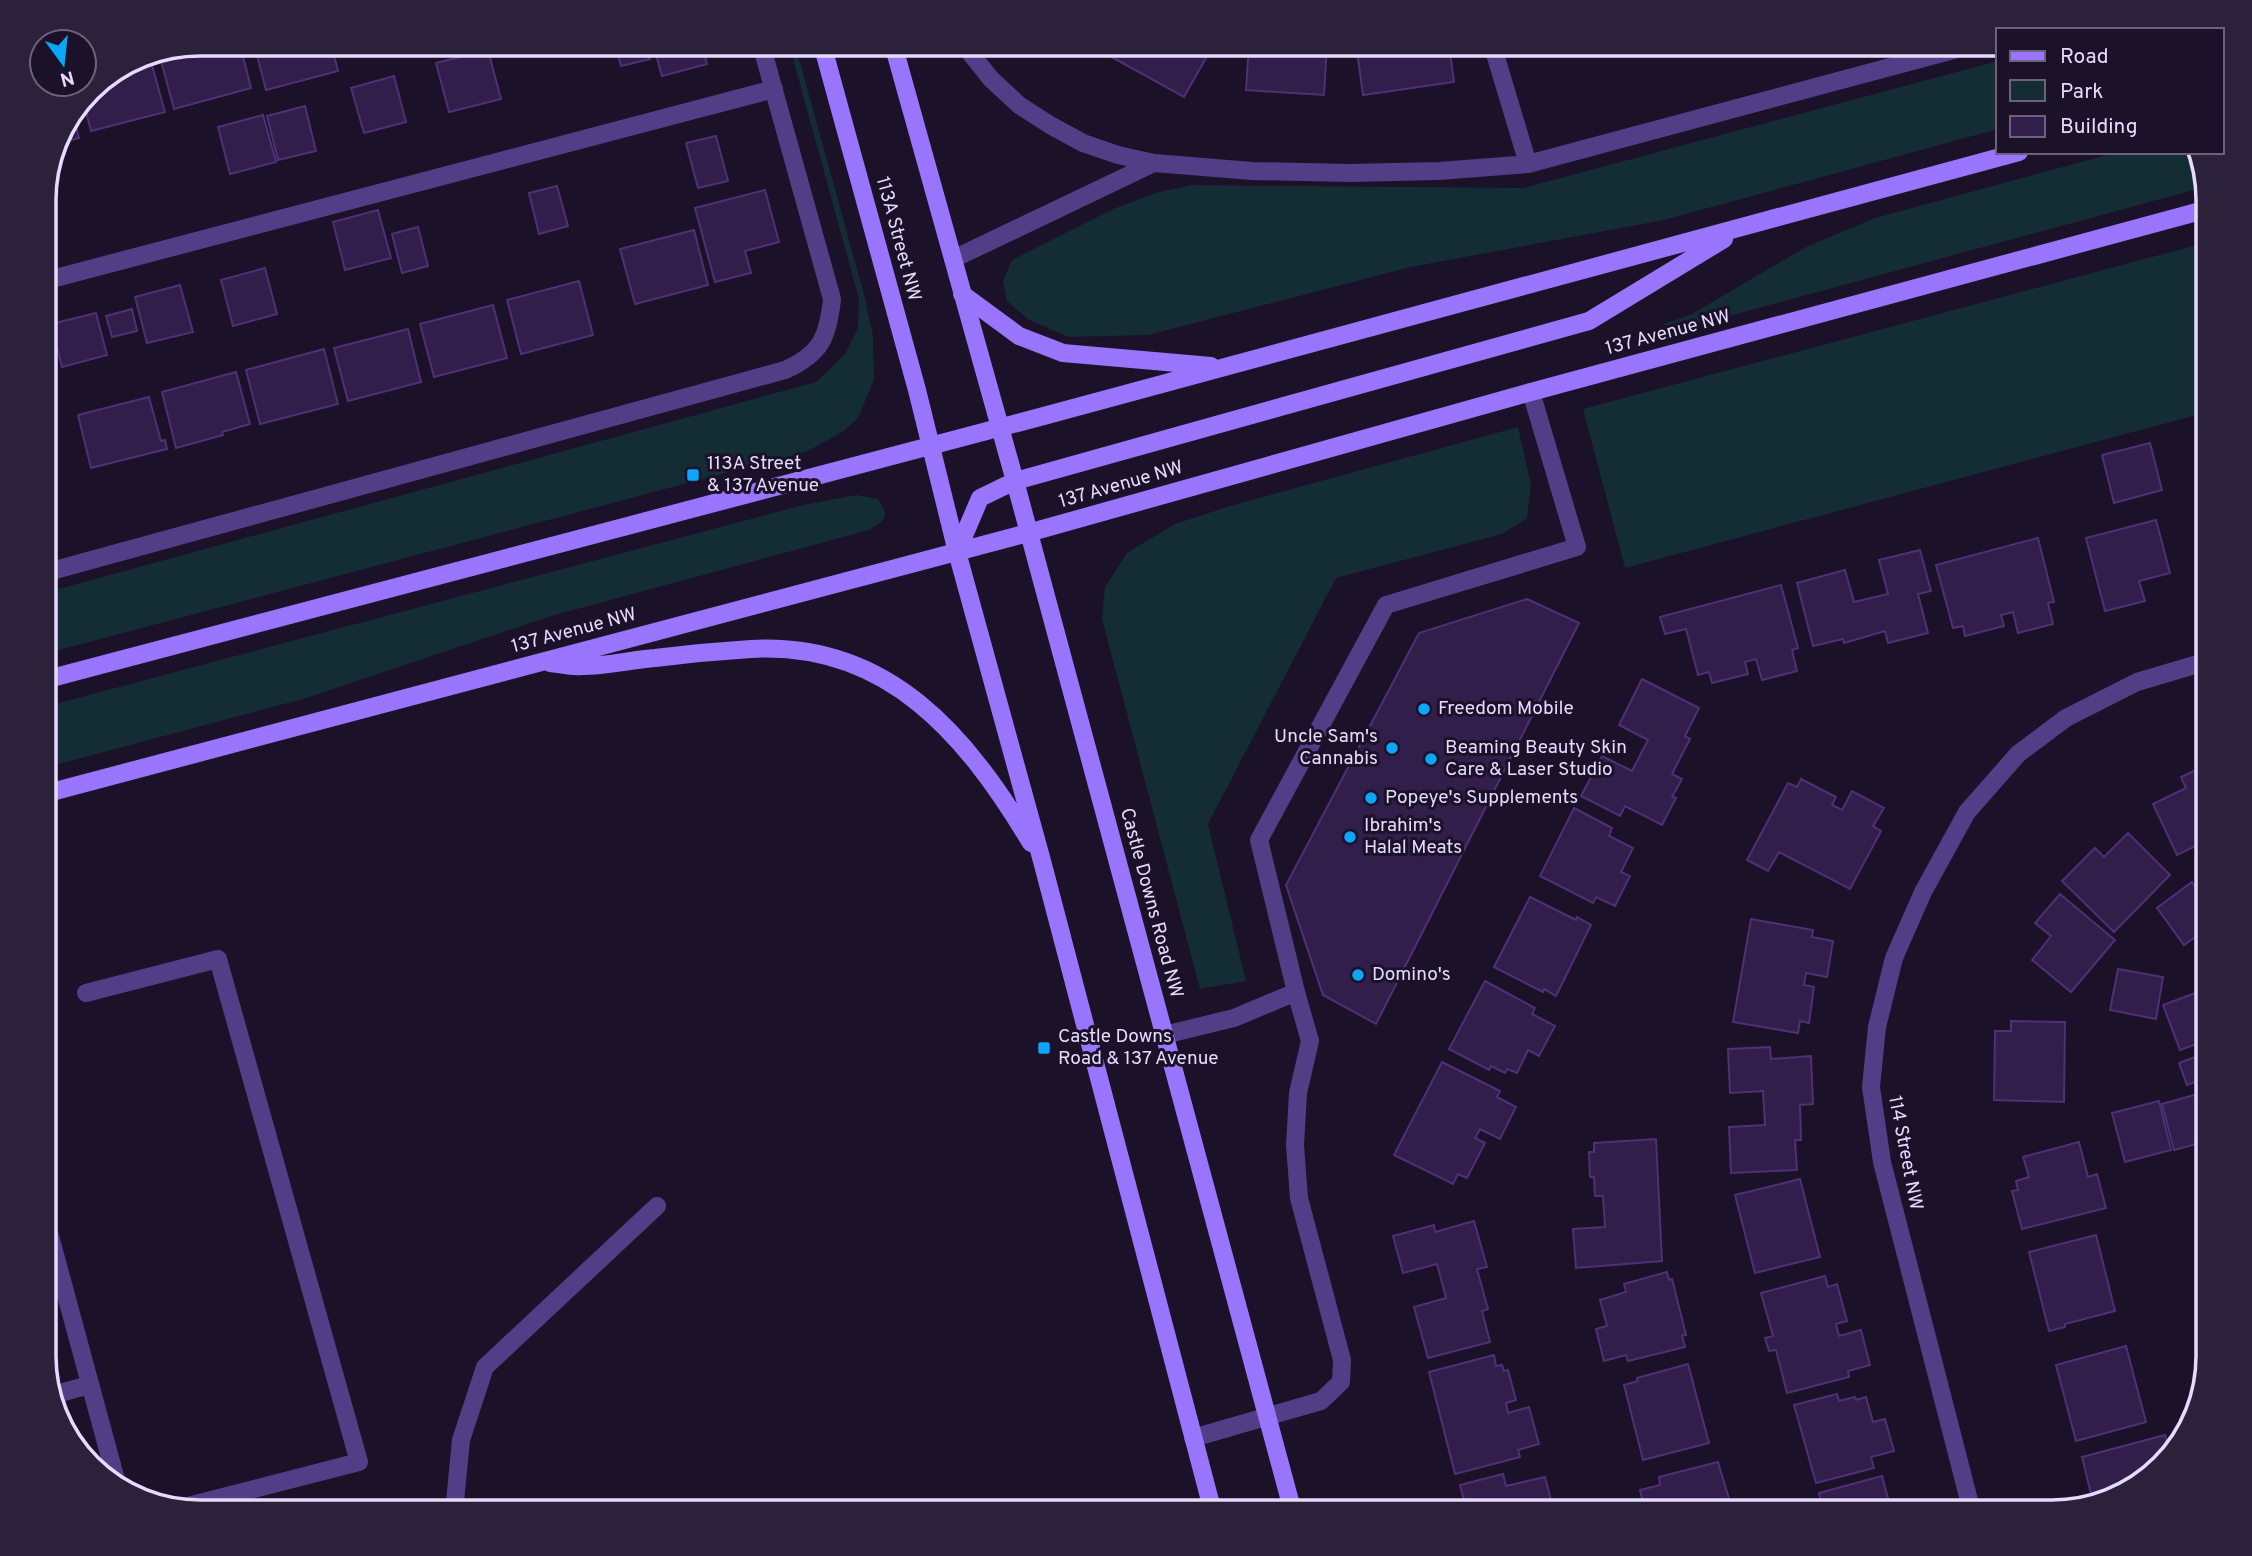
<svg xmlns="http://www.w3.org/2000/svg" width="2252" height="1556" viewBox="0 0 2252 1556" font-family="Overpass,sans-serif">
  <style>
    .green { fill: #142c33 }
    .building { fill: #311e4a; stroke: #4f3075; stroke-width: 2 }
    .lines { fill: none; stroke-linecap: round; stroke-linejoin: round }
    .service { stroke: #523d87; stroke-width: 18 }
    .minor { stroke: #523d87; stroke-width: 18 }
    .secondary { stroke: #9974fc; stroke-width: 18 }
    .poi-dot { fill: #0ba6f9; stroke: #1b1129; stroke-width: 2.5 }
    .labels { text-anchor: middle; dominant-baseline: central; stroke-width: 6; stroke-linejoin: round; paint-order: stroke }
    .street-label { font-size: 19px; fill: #e7dafe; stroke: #1b1129 }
    .poi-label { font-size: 19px; fill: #e7dafe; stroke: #1b1129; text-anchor: start }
    .rim { fill: none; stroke: #e7dafe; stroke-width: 3.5 }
  </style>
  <rect width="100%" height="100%" fill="#1b1129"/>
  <path class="green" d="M789,44h6l70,254 8,38 1,44 -16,38 -14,13 -36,20 -764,203v-61l772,-211 29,-28 13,-26 1,-29z
    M1998,61v68l-334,91 -253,47 -263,68 -79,2 -40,-17 -22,-19 -4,-20 9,-21 101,-51 46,-17 33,-7 331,3z
    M2118,152h79l8,35 -535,145 -6,-8 28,-10 114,-67 69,-29z
    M2208,242v170l-583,156 -42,-159z
    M1518,427l13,58 -4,33 -25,16 -166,44 -128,246 38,157 -46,8 -98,-370 3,-32 22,-34 48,-29 55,-18z
    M857,495l21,4c12,17 8,21 -9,31l-318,86 -248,83 -259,69v-61l759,-202z"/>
  <path class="building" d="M209,44h31l11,44 -77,21 -14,-52z
    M254,44h77l7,27 -72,19z
    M343,44h49l-46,12z
    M615,44h31l4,15 -29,7z
    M653,44h49l5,20 -45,12z
    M1088,44h101l-2,4 19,10 -22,39z
    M1249,44h78l-3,51 -78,-5z
    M1356,44h93l5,38 -91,13z
    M1617,44h32l-30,7z
    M488,50l13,49 -52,13 -13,-49z
    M150,58l15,54 -74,19 -8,-31 7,-11 37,-25z
    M394,76l12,46 -42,11 -13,-45z
    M305,106l11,45 -38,9 -11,-44z
    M73,114l6,24 -24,6 1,-4z
    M263,115l13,47 -46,12 -12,-47z
    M716,136l12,45 -30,7 -12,-45z
    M557,186l11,40 -29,8 -10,-41z
    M765,190l14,52 -34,9 6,22 -36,9 -20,-74z
    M44,195l6,24 -6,2z
    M378,210l13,48 -46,12 -12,-48z
    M418,227l10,39 -26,7 -10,-39z
    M694,230l14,55 -73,19 -15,-55z
    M265,268l12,46 -44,12 -12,-46z
    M579,281l14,54 -72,19 -14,-54z
    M180,285l13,47 -46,11 -12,-46z
    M493,305l14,53 -73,19 -14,-53z
    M132,309l5,22 -25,6 -6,-21z
    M96,313l11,42 -45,12 -11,-43z
    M408,329l13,53 -73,19 -14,-53z
    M324,349l14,55 -78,20 -14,-54z
    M236,372l14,52 -28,8 1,3 -47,13 -14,-56z
    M149,397l12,44 4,-1 2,9 -76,19 -13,-53z
    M2150,443l12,47 -48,13 -12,-48z
    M2208,514v45l-11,-42z
    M2156,520l14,53 -31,8 6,20 -40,10 -19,-73z
    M2038,538l16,64 -6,1 5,21 -35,9 -5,-21 -12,3 3,11 -39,10 -2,-10 -10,2 -17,-63z
    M1920,550l11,41 -13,3 10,39 -40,10 -3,-12 -41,12 -1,-4 -30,7 -16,-63 48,-13 9,32 34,-8 -9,-34z
    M1781,585l17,63 -6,2 5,21 -35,9 -6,-21 -11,3 3,12 -36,9 -3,-11 -11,3 -12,-46 -21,5 -5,-17z
    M1527,599l52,24 -203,401 -53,-29 -37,-110 133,-252z
    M1642,679l57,29 -14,28 5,3 -18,35 10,5 -10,18 4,1 -14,27 -37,-19 -5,10 -39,-20 21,-40 30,15 16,-31 -29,-15z
    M2208,764v76l-31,15 -24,-51 33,-16 -5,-11z
    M1801,779l35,18 -4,8 10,5 10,-19 32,17 -11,18 8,5 -31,58 -71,-37 -11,19 -21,-11 41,-77 9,4z
    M1574,808l38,20 -3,8 24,12 -12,24 9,4 -15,30 -19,-9 -3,6 -53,-27z
    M2128,833l42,42 -56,57 -52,-51 33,-33 9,9z
    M2192,882l16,23v23l-24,17 -27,-37z
    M2060,894l55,46 -44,52 -39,-32 19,-24 -16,-13z
    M1530,897l46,23 1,-3 14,8 -35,71 -12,-7 -1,3 -49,-25z
    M1751,919l62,11 -1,7 21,4 -6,36 -21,-4 -2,12 10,2 -5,36 -9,-2 -2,12 -65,-11z
    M2118,969l45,8 -7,42 -46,-9z
    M1485,981l50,27 -3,6 23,12 -16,30 -11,-6 -11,23 -10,-4 -2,4 -14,-7 -2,4 -40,-21z
    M2203,990l5,13v37l-28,10 -17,-45z
    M2011,1021l54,1 -1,80 -70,-2 1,-69h16z
    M1770,1047l1,12 40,-3 2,48 -13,1 1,35h-6l2,30 -66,3 -2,-46 36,-2 -2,-34 -33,2 -2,-44z
    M2208,1052v25l-21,8 -8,-22z
    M1442,1062l58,29 -3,6 19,10 -16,32 -20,-10 -5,9 10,5 -18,35 -9,-4 -5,10 -59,-29z
    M2205,1092l3,11v38l-34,9 -12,-46z
    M2159,1101l12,49 -46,12 -13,-49z
    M1656,1139l6,122 -86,7 -3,-39 32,-2 -2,-31h-8l-1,-19h-4l-1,-25h5v-9z
    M2079,1142l9,35 9,-3 9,34 -84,21 -10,-38 6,-1 -2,-9 13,-4 -6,-20z
    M1800,1179l20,78 -65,16 -20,-78z
    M1474,1221l13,46 -10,2 11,40 -6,2 8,31 -62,16 -14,-51 32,-9 -9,-34 -34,9 -10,-37 41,-11 1,7z
    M2096,1235l19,76 -50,13v3l-16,4 -20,-79z
    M2208,1241v22l-11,-10z
    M1667,1272l2,8 3,-1 14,56 -4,1 3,11 -57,14 -2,-6 -22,6 -8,-32 11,-3 -7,-26 26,-8 -2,-8z
    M1825,1276l3,11 9,-3 10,37 -11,3 3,12 22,-6 9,35 -22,6 1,6 -62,16 -11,-43 -7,1 -4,-13 8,-2 -12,-43z
    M2126,1346l20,76 -70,19 -20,-76z
    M1494,1355l2,11 6,-1 2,6 4,-1 8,30 -10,3 2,10 21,-6 10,37 -21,6 2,7 -65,17 -26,-102z
    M1688,1364l21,79 -66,17 -19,-75 14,-4 -1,-3z
    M1837,1394l2,7 16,-4 1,3 10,-3 7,25 12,-3 9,32 -23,6 3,11 -58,15 -22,-78z
    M2165,1435l5,18 -49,43 -19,4 -1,-5 -9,3 -10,-41z
    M1718,1462l15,50h-88l-5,-22 20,-5 -1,-8z
    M1503,1474l3,12 39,-9 9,35h-87l-7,-27z
    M1882,1476l8,30 7,-2 2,8h-75l-5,-19z"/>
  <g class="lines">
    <path class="service" d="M44,281l730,-192
      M86,993l132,-34 141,503 -175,45
      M1164,1035l70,-17 62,-26 -37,-152 127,-235 191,-58 -46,-155
      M44,1214l74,273
      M53,1395l36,-10
      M1193,1438l128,-37 20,-19 1,-22 -43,-162 -4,-53 3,-52 12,-52 -14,-49
      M454,1512l7,-72 24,-73 172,-161"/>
    <path class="minor" d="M963,44l28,35 28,26 31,20 33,18 35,12 36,8 98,8 97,2 90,-2 89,-7 448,-120
      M1492,44l36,120
      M953,259l201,-96
      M44,573l741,-203c36,-16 43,-33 47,-71l-71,-255
      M1972,1512l-90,-350 -11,-75 6,-60 17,-69 29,-66 44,-80 51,-58 48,-36 71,-36 71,-21"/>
    <path class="secondary" d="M822,44l95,346 40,162 85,309 171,651
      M893,44l122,437 278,1031
      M962,294l57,42 44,17 148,13
      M957,552l23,-54 35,-17 574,-160 135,-82
      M550,663c10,1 21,4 31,3 25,0 50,-6 74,-8 32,-4 64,-7 96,-9 137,-8 216,87 280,194
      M44,680l996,-263 979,-265
      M44,794l984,-261 503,-141 677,-183"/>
  </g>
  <g class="poi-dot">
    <rect x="686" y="468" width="14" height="14" rx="3.5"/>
    <circle cx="1424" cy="709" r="7"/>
    <circle cx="1392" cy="748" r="7"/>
    <circle cx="1431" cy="759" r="7"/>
    <circle cx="1371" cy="798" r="7"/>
    <circle cx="1350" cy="837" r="7"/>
    <circle cx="1358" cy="975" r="7"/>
    <rect x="1037" y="1041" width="14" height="14" rx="3.5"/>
  </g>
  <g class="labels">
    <g class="street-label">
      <text transform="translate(898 239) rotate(75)">113A Street NW</text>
      <text transform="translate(1668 333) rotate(-15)">137 Avenue NW</text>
      <text transform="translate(1121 485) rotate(-16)">137 Avenue NW</text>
      <text transform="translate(574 631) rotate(-15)">137 Avenue NW</text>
      <text transform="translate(1151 903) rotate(75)">Castle Downs Road NW</text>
      <text transform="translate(1905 1153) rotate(79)">114 Street NW</text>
    </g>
    <g class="poi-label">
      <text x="707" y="464">113A Street<tspan x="707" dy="22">&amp; 137 Avenue</tspan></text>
      <text x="1438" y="709">Freedom Mobile</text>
      <text x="1378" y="737" text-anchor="end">Uncle Sam's<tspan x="1378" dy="22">Cannabis</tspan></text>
      <text x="1445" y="748">Beaming Beauty Skin<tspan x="1445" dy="22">Care &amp; Laser Studio</tspan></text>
      <text x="1385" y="798">Popeye's Supplements</text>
      <text x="1364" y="826">Ibrahim's<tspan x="1364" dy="22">Halal Meats</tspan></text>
      <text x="1372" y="975">Domino's</text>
      <text x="1058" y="1037">Castle Downs<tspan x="1058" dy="22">Road &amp; 137 Avenue</tspan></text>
    </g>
  </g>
  <path d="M0 0H2252V1556H0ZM200 56H2052A144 144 0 0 1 2196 200V1356A144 144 0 0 1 2052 1500H200A144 144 0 0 1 56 1356V200A144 144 0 0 1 200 56Z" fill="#2b213a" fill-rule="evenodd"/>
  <path class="rim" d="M200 56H2052A144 144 0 0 1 2196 200V1356A144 144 0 0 1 2052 1500H200A144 144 0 0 1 56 1356V200A144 144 0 0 1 200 56Z"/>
  <rect x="1996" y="28" width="228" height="126" fill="#1b1129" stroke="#6d617e" stroke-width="2"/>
  <rect x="2010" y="51" width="35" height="10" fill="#9974fc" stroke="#6d617e" stroke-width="2"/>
  <text x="2060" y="63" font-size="21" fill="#e7dafe">Road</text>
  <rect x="2010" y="80" width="35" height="21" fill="#142c33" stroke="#6d617e" stroke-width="2"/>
  <text x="2060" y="98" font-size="21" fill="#e7dafe">Park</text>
  <rect x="2010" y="116" width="35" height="21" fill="#311e4a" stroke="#6d617e" stroke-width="2"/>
  <text x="2060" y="133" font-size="21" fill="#e7dafe">Building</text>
  <g transform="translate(63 63) rotate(165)"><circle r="33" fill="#1b1129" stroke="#6d617e" stroke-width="2"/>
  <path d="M0-5L12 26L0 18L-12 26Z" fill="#0ba6f9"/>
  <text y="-10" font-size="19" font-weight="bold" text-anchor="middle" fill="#e7dafe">N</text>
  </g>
</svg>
